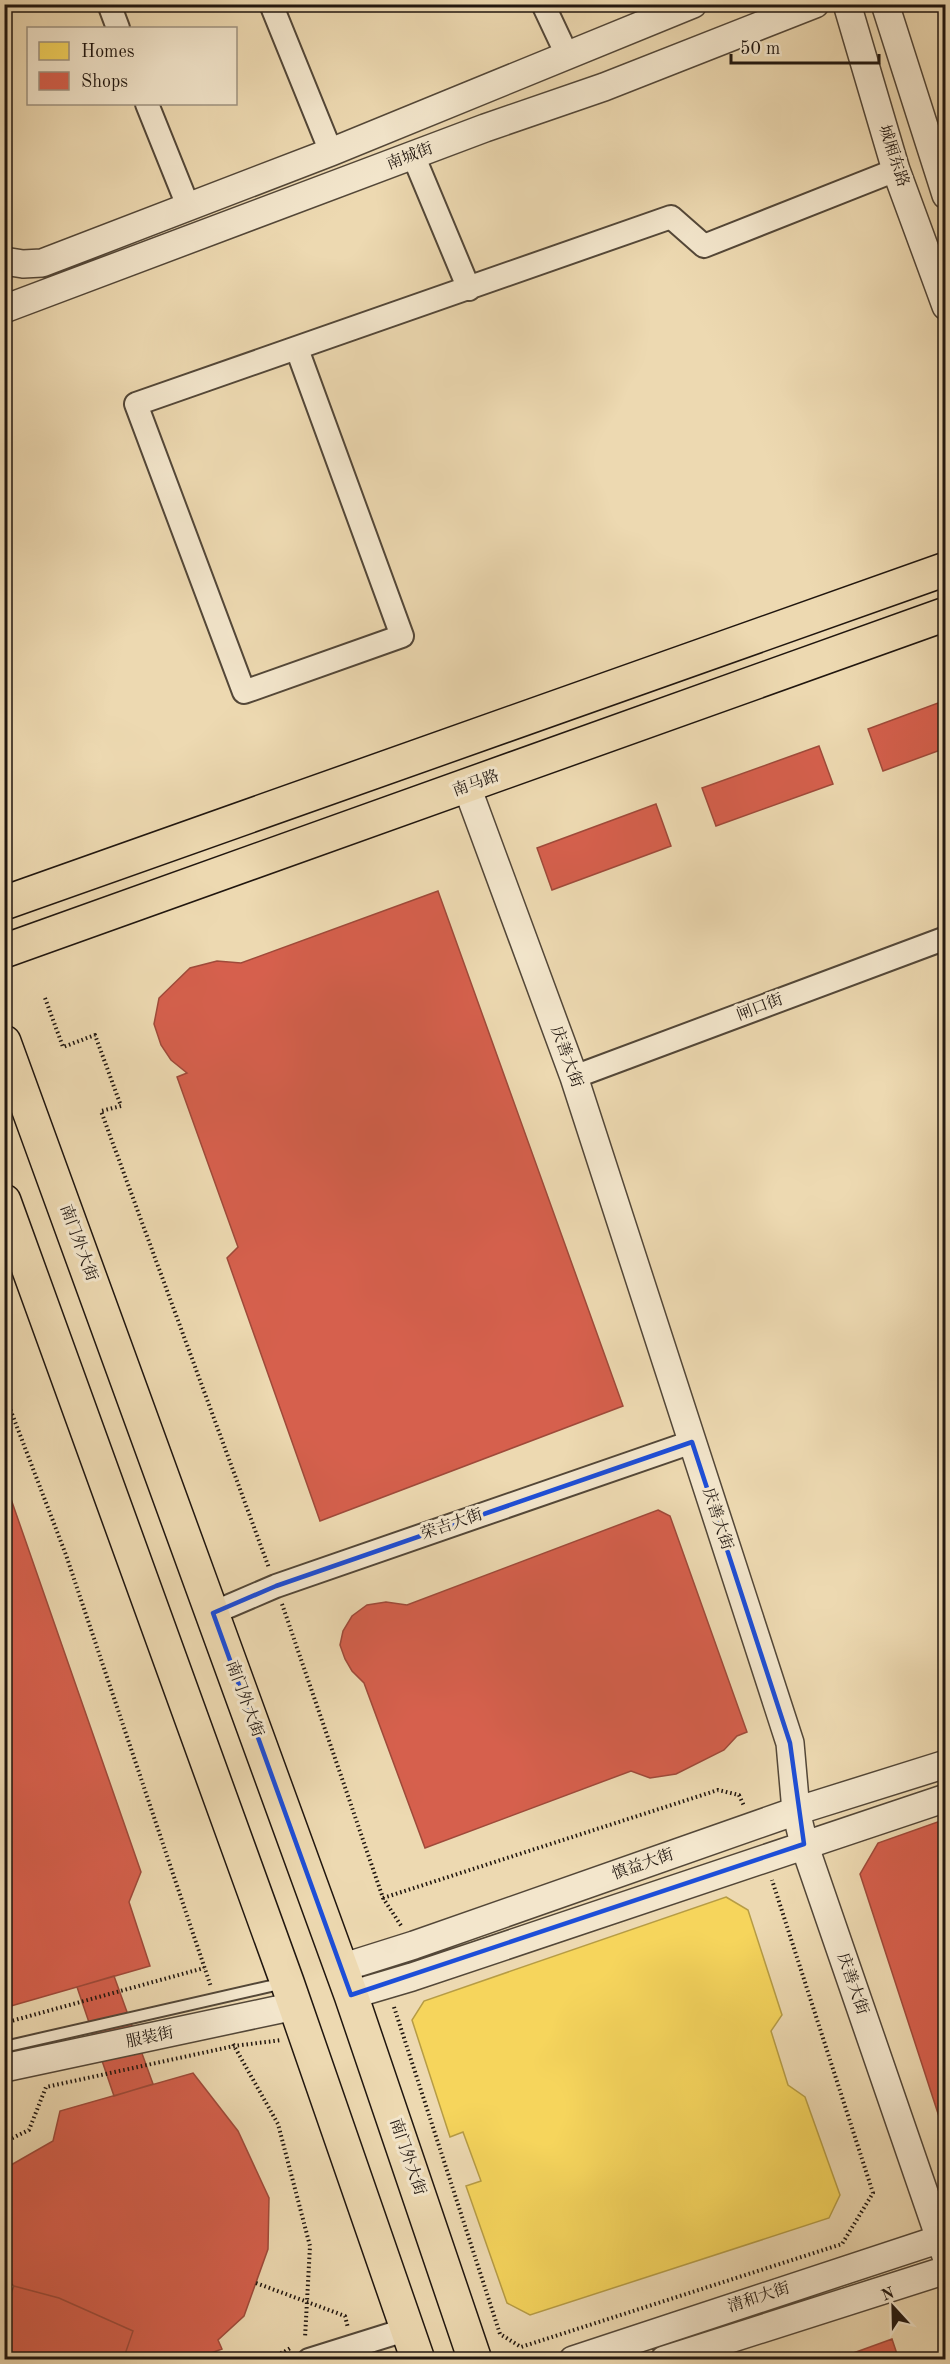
<svg xmlns="http://www.w3.org/2000/svg" width="950" height="2364" viewBox="0 0 950 2364" font-family="'Old Standard TT','Noto Serif SC',serif">
  <style>
    .homes { fill: #f6d55c; stroke: #b69c45; stroke-width: 1.5 }
    .shops { fill: #d6604d; stroke: #9f4a3a; stroke-width: 1.5 }
    .lines { fill: none; stroke-linecap: round; stroke-linejoin: round }
    .service-casing { stroke: #534738; stroke-width: 14 }
    .minor-casing { stroke: #534738; stroke-width: 26 }
    .tertiary-casing { stroke: #534738; stroke-width: 30 }
    .primary-casing { stroke: #20160f; stroke-width: 36 }
    .path { stroke: #20160f; stroke-width: 4; stroke-dasharray: 1.5 3; stroke-linecap: butt }
    .service { stroke: #f3e6cc; stroke-width: 10 }
    .minor { stroke: #f3e6cc; stroke-width: 22 }
    .tertiary { stroke: #f3e6cc; stroke-width: 27 }
    .primary { stroke: #edd9b1; stroke-width: 33 }
    .marked { fill: none; stroke: #1d4ed8; stroke-width: 4.5; stroke-linejoin: round }
    .labels { text-anchor: middle; dominant-baseline: central; stroke-width: 6; stroke-linejoin: round; paint-order: stroke }
    .street-label { font-size: 16px; fill: #20160f; stroke: #f3e6cc }
  </style>
  <rect width="100%" height="100%" fill="#edd9b1"/>
  <filter id="stains"><feTurbulence type="fractalNoise" baseFrequency=".00333" numOctaves="4"/><feColorMatrix values="0 0 0 0 .2 0 0 0 0 .09 0 0 0 0 .02 0 0 0 .5 -.17"/></filter>
  <radialGradient id="worn" r=".72"><stop offset=".6" stop-color="#630" stop-opacity="0"/><stop offset="1" stop-color="#630" stop-opacity=".3"/></radialGradient>
  <path class="homes" d="M726,1897l22,13 34,105 -11,16 17,54 17,12 35,98 -11,23 -299,97 -23,-12 -41,-117 15,-5 -18,-49 -13,5 -38,-117 12,-19z"/>
  <path class="shops" d="M946,700v48l-63,23 -15,-42z
    M819,746l14,38 -117,42 -14,-38z
    M656,804l15,42 -119,44 -15,-42z
    M438,891l185,515 -303,115 -93,-263 11,-11 -61,-170 10,-4 -16,-13 -10,-15 -7,-21 5,-26 31,-30 27,-7 24,2z
    M4,1479l137,393 -12,30 21,64 -146,42z
    M658,1510l12,6 77,216 -10,4 -13,14 -48,24 -26,4 -19,-7 -206,77 -61,-165 -12,-12 -7,-12 -5,-14 3,-14 9,-15 15,-11 19,-3 21,3z
    M946,1819v319l-86,-264 18,-31z
    M114,1976l39,108 -39,12 -37,-109z
    M193,2073l45,58 31,67 -1,51 -24,67 -26,24 4,9 -30,11h-69l10,-29 -74,-33 -45,-12 -10,-9v-108l49,-28 7,-30z
    M14,2286l45,12 74,33 -10,29h-101l-18,-7v-43z
    M892,2339l7,21h-65z"/>
  <g class="lines">
    <defs>
      <path id="service" d="M4,2047l280,-64"/>
      <path id="minor" d="M109,4l9,24
        M271,4l60,148
        M543,4l24,51
        M147,104l41,102
        M413,155l56,134
        M297,349l105,287 -158,56 -108,-288 535,-187 33,29 192,-76
        M574,1077l372,-139
        M213,1613l63,-27 416,-144
        M309,2360l99,-31"/>
      <path id="tertiary" d="M847,4l49,166 50,136
        M885,4l61,191
        M4,261l19,3 19,-1 289,-111 362,-148
        M4,309l481,-181 119,-41 211,-83
        M467,787l107,290 216,666 6,68 8,33 142,412
        M341,1968l73,-23 382,-134 150,-47
        M351,1995l61,-18 534,-179
        M4,2068l291,-62
        M573,2360l373,-123
        M664,2360l282,-90"/>
      <path id="primary" d="M4,903l942,-334
        M4,951l942,-337
        M4,1042l347,953 124,365
        M4,1201l283,781 131,378"/>
    </defs>
    <use href="#service" class="service-casing"/>
    <use href="#minor" class="minor-casing"/>
    <use href="#tertiary" class="tertiary-casing"/>
    <use href="#primary" class="primary-casing"/>
    <path class="path" d="M45,998l18,49 32,-12 26,71 -20,5 168,457
      M4,1393l62,162 145,432
      M282,1604l101,294 19,29
      M383,1898l335,-108 21,5 5,11
      M394,2007l106,327 21,13 321,-103 31,-51 -101,-313
      M4,2023l200,-55
      M233,2044l45,80 32,122 -5,92
      M4,2142l25,-12 17,-43 188,-41 48,-6
      M256,2283l89,33 3,12
      M259,2360l25,-8 8,-5"/>
    <use href="#service" class="service"/>
    <use href="#minor" class="minor"/>
    <use href="#tertiary" class="tertiary"/>
    <use href="#primary" class="primary"/>
  </g>
  <path class="marked" d="M692,1442l98,301 14,101 -453,151 -138,-382 63,-27z"/>
  <g class="labels">
    <g class="street-label">
      <text transform="translate(893 156) rotate(72)">城厢东路</text>
      <text transform="translate(410 157) rotate(-21)">南城街</text>
      <text transform="translate(476 784) rotate(-20)">南马路</text>
      <text transform="translate(760 1008) rotate(-21)">闸口街</text>
      <text transform="translate(566 1057) rotate(70)">庆善大街</text>
      <text transform="translate(78 1243) rotate(70)">南门外大街</text>
      <text transform="translate(717 1519) rotate(72)">庆善大街</text>
      <text transform="translate(452 1525) rotate(-19)">荣吉大街</text>
      <text transform="translate(244 1699) rotate(70)">南门外大街</text>
      <text transform="translate(643 1865) rotate(-19)">慎益大街</text>
      <text transform="translate(852 1984) rotate(71)">庆善大街</text>
      <text transform="translate(150 2038) rotate(-12)">服装街</text>
      <text transform="translate(407 2157) rotate(71)">南门外大街</text>
      <text transform="translate(759 2298) rotate(-18)">清和大街</text>
    </g>
  </g>
  <rect width="950" height="2364" fill="none" stroke="#edd9b1" stroke-width="24"/>
  <rect x="6" y="6" width="938" height="2352" fill="none" stroke="#20160f" stroke-width="3"/>
  <rect x="12" y="12" width="926" height="2340" fill="none" stroke="#20160f" stroke-width="1.5"/>
  <rect x="27" y="27" width="210" height="78" fill="#f3e6cc" stroke="#9f9380" stroke-width="1.5"/>
  <rect x="39" y="42" width="30" height="18" fill="#f6d55c" stroke="#9f9380" stroke-width="1.5"/>
  <text x="81" y="57" font-size="18" fill="#20160f">Homes</text>
  <rect x="39" y="72" width="30" height="18" fill="#d6604d" stroke="#9f9380" stroke-width="1.5"/>
  <text x="81" y="87" font-size="18" fill="#20160f">Shops</text>
  <g transform="translate(893 2307) rotate(338)" stroke="#f3e6cc" stroke-width="4.5" paint-order="stroke">
  <path d="M0-4.5L10 22L0 15L-10 22Z" fill="#20160f"/>
  <text y="-9" font-size="16" font-weight="bold" text-anchor="middle" fill="#20160f">N</text>
  </g>
  <path d="M731 54v9h148v-9" fill="none" stroke="#20160f" stroke-width="3"/>
  <text x="740" y="54" font-size="18" fill="#20160f" stroke="#f3e6cc" stroke-width="4.5" paint-order="stroke">50 m</text>
  <rect width="100%" height="100%" filter="url(#stains)"/>
  <rect width="100%" height="100%" fill="url(#worn)"/>
</svg>
